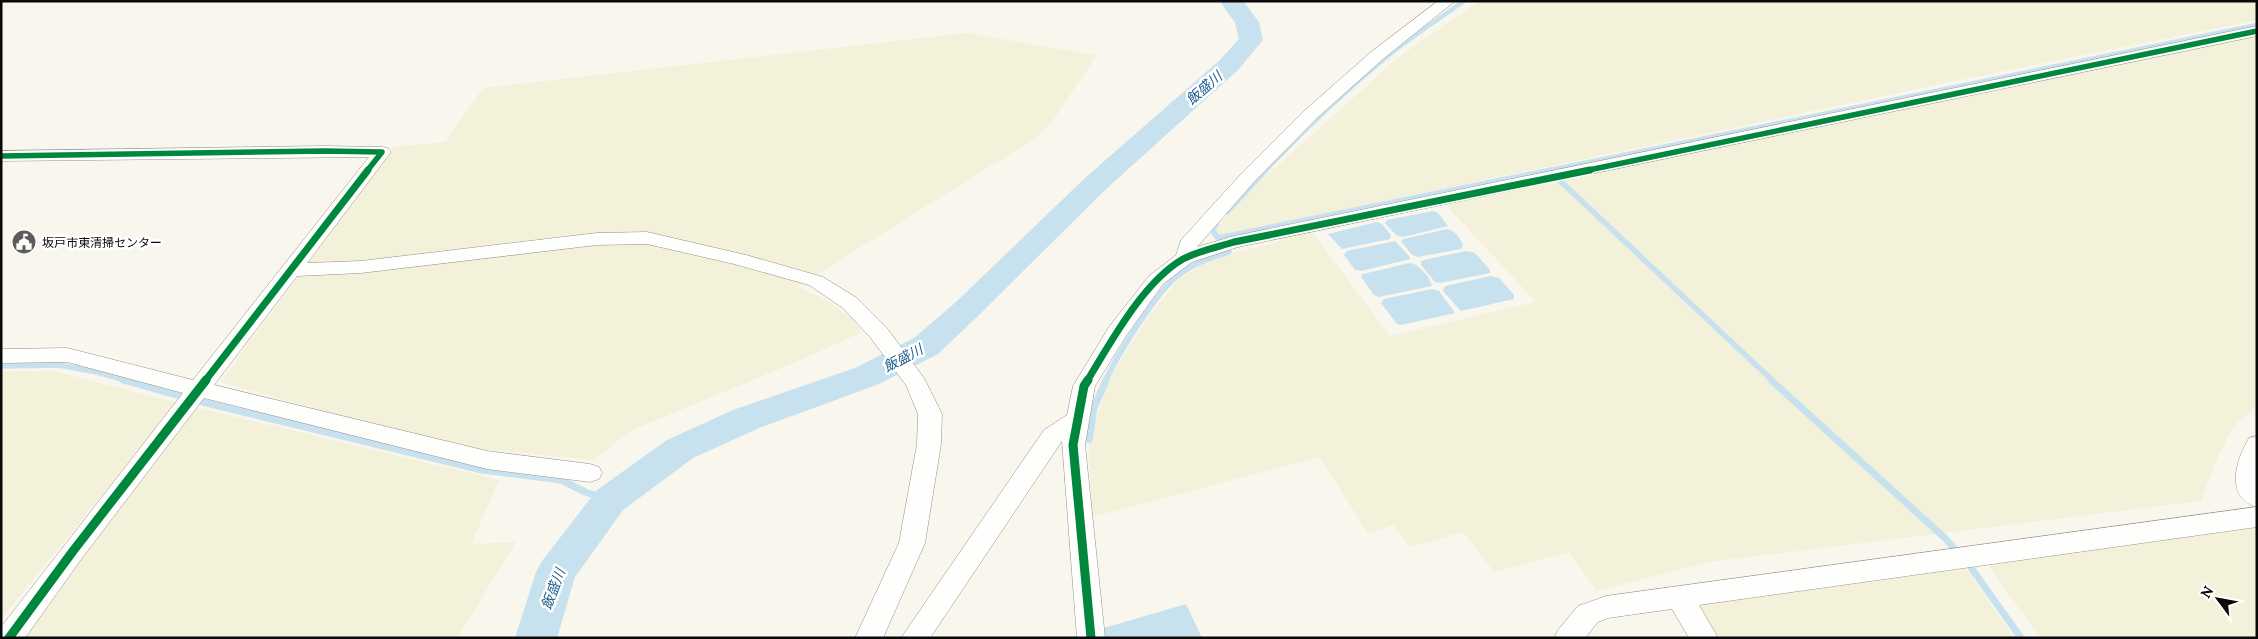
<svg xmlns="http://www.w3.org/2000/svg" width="2258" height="639" viewBox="0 0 2258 639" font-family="Lora,'Noto Sans JP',serif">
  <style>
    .farmland { fill: #f4f1da }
    .water { fill: #c7e1ee }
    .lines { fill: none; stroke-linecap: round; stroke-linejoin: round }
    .stream-far2 { stroke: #c7e1ee; stroke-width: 4.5 }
    .stream-far1 { stroke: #c7e1ee; stroke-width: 5.5 }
    .stream { stroke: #c7e1ee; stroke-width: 7 }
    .river { fill: #c7e1ee; fill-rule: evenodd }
    .minor-casing { stroke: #91908c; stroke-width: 1 }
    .minor { fill: #fefefc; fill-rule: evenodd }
    .cycleway-far2-casing { stroke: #fff; stroke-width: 8 }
    .cycleway-far1-casing { stroke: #fff; stroke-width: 10 }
    .cycleway-casing { stroke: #fff; stroke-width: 12 }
    .cycleway-far2 { stroke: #00873e; stroke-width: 5.5 }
    .cycleway-far1 { stroke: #00873e; stroke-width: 7 }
    .cycleway { stroke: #00873e; stroke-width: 9 }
    .labels { text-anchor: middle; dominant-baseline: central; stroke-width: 5; stroke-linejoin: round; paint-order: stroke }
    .poi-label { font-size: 12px; fill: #090909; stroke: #fff; text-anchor: start }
    .water-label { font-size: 14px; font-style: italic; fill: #215e8d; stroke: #fff }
  </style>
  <rect width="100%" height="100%" fill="#f8f6ed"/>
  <path class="farmland" d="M1480,1h777v19l-297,60 -741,156 -5,-6 45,-48 141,-126z
    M966,33l131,22 -45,67 -15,15 -240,150 28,12 26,19 11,14 -64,29 -166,69 -39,30 -122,-12 -79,-18 -172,-48 174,-235 51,-5 38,-54z
    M2257,36v370l-24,21 -16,32 -16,42 -492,61 -112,29 -28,-39 -75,20 -31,-40 -53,15 -17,-22 -25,8 -49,-76 -227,60 -3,-77 21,-63 39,-61 30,-37 23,-14 33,-12 77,-21 78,104 146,-34 -91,-98z
    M1,371h53l123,32 -176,216z
    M194,407l305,73 -28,64 45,-2 -59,96h-434z
    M2257,528v110h-216l-52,-71 13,-5z
    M1964,566l50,72h-297l-19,-29 5,-8z"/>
  <path class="water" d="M1433,211l5,2 10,13 -45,11 -7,-2 -11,-12 2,-3z
    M1377,222l5,2 9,11 -1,4 -48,10 -14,-15z
    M1447,229c9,2 13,9 16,17l-2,3 -43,8 -6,-2 -11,-14 3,-2z
    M1395,241l14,15 1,3 -49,12 -6,-1 -11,-15 3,-4z
    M1466,251l9,2 15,17v3l-50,10 -5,-1 -14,-17v-4l3,-1z
    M1410,263c9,1 21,15 22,23l-53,11 -5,-2 -13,-18 2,-3z
    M1491,276l8,2 15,17v4l-53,12 -18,-20 2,-5z
    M1432,289l7,2 16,22 -54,12 -4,-1 -16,-21 3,-4z
    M1186,604l16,34h-97l-1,-10z"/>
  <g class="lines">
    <path class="stream-far2" d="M1265,171c39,-41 80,-80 124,-116 24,-19 50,-36 75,-54
      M1545,171l712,-146"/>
    <path class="stream-far1" d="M1555,176l218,205
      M1227,212l39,-42
      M1218,238l333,-68
      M1,366l58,-1 38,7 31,9
      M1105,381c14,-28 51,-90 75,-107 14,-11 32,-17 49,-22l-17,-22 4,-5"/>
    <path class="stream" d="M123,380l67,19 292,71 79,10 24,12 25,8
      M1771,380l175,159 13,15
      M1089,440l5,-32 12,-28
      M1967,562l54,76"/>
    <path class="river" d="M1220,1h23l16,21 4,18 -25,30 -133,120 -127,126 -40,38 -59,30 -120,44 -66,30 -70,52 -48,67 -18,61h-42l21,-66 6,-11 55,-71 70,-50 66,-30 122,-42 59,-30 42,-36 129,-124 135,-118 19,-21 -4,-16z"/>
    <defs>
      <path id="minor" d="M1438,1h17l-72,58 -66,59 -63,64 -57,65 37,-11 1023,-210v10l-1019,211 -46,15 -29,22 -37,52 -31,50 -10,59 20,193h-28l-15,-197 -132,197h-29l143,-208 23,-15 6,-29 36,-59 40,-51 27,-21 5,-15 60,-66 63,-63 67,-59z
        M325,146l57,1 6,1 3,4 -84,111 54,-2 236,-28 50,-1 99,23 77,22 34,21 29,29 38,51 18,36 -1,30 -16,99 -42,95h-28l44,-95 18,-99 1,-30 -12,-29 -36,-48 -27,-29 -34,-23 -75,-21 -87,-20 -50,1 -236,28 -64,3 -83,109 273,66 103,13 9,3 3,6 -3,6 -9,3 -103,-13 -283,-71 -122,160 -57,80h-24v-11l182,-234 -116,-31 -66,1v-14l66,-1 126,32 176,-223 -368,4v-10z
        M2257,436v71c-33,-10 -21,-47 -8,-69z
        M2257,507v20l-558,78 19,33h-29l-17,-29 -64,9 -10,4 -13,16h-31l4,-8 20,-24 28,-10z"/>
    </defs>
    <use href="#minor" class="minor-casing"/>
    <use href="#minor" class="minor"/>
    <defs>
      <path id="cycleway-far2" d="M1,156l324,-5 57,1 -15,19
        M1584,171l673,-140"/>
      <path id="cycleway-far1" d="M205,381l163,-211
        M1087,381c24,-39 56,-99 96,-122 15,-8 35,-12 51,-17l356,-72"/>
      <path id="cycleway" d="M1088,380l-4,6 -11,59 18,193
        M9,638l64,-87 133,-171"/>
    </defs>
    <use href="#cycleway-far2" class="cycleway-far2-casing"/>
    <use href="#cycleway-far1" class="cycleway-far1-casing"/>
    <use href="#cycleway" class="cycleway-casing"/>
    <use href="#cycleway-far2" class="cycleway-far2"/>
    <use href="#cycleway-far1" class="cycleway-far1"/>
    <use href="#cycleway" class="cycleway"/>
  </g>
  <defs>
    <symbol id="civic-disc" viewBox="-11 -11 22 22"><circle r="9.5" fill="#5d5c59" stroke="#fff"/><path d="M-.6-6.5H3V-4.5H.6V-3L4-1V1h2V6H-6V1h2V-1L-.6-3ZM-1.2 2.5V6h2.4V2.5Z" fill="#fff"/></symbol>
  </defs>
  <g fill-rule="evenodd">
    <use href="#civic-disc" x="10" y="228" width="28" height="28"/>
  </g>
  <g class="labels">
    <g class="poi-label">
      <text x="42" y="242">坂戸市東清掃センター</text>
    </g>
    <g class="water-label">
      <text transform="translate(1204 88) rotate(-41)">飯盛川</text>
      <text transform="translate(903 358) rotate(-28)">飯盛川</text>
      <text transform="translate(553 589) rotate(-69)">飯盛川</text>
    </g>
  </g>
  <rect width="2258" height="639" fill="none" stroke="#090909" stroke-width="5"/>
  <g transform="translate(2218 599) rotate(302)" stroke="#ffffff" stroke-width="4" paint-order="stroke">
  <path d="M0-4L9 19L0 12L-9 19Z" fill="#090909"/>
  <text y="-8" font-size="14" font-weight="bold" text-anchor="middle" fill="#090909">N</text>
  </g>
</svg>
